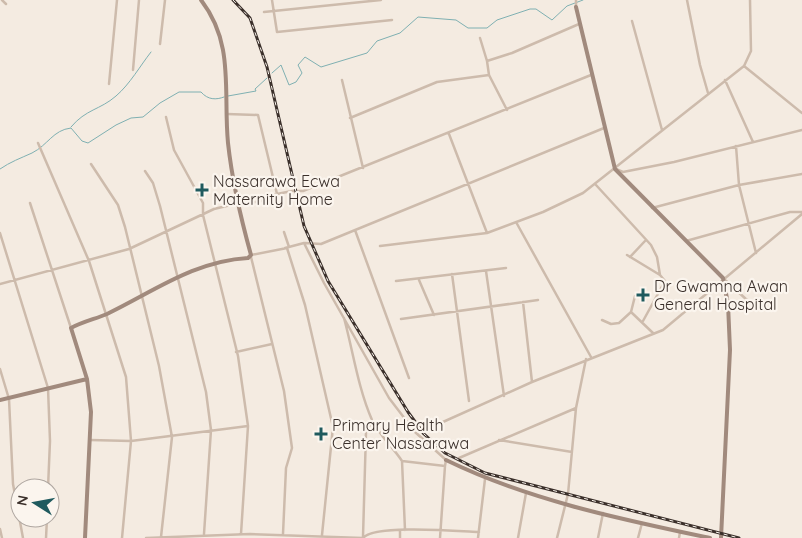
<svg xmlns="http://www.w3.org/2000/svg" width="802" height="538" viewBox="0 0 802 538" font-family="Quicksand,sans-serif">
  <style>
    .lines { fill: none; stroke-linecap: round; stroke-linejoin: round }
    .stream { stroke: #7fb0b2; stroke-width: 1 }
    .street { stroke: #cdbbac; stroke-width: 2.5 }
    .secondary { stroke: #a18a7d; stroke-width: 4 }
    .rail-casing { stroke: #3b302b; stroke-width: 3 }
    .rail { stroke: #fbf5ee; stroke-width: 1; stroke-dasharray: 4; stroke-linecap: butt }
    .poi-dot { fill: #1f5a5e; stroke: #fbf5ee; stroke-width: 2 }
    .labels { text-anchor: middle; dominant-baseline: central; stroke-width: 4.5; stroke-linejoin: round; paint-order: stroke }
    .poi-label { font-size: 16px; fill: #3b302b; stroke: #fbf5ee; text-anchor: start }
  </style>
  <rect width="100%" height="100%" fill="#f4ebe1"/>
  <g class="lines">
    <path class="stream" d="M272,73l9,-8 8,20 7,-3 6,-9 -4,-8 7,-8 16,10 46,-14 10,-12 23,-8 18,-16 38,3 12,8h19l10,-8 33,-11h6l16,11 15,-14 16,-6
      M228,96l28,-5 -1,-2 12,-11
      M71,127c15,-18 29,-17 45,-31 14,-12 24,-30 35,-44
      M0,169c10,-7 21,-11 32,-16 16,-8 21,-23 39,-25l11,13 6,2 28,-18 15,-7 12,-1 17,-14 19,-11h22c7,8 15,8 23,5"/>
    <path class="street" d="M2,0l4,4
      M272,0l5,32 115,-12
      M576,0v7
      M687,0l13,65 8,28
      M264,12l117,-12
      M632,21l30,109
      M480,38l7,23 2,14 18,35
      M160,44l5,-44
      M487,61l25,-8 67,-29
      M744,66l58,47
      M133,70l6,-70
      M342,80l21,88
      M725,80l28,62
      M109,84l8,-84
      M227,114l31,1 19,79 15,-3h11l288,-116
      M166,117l8,33 29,53v12l35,141 10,70 -7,108
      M350,118l87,-36 52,-7
      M449,134l38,99
      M38,143l51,118 37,116 5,64 -9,97
      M736,146l3,39 17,68
      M91,164l27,41 7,22 34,139 13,71 -11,100
      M616,169l7,3 51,-10 128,-32
      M145,171l8,12 7,23 46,186 5,38 -7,104
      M596,185l55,60 6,12 3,18
      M30,203l41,125
      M240,205l21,-4 16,-7
      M652,208l87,-23 63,-11
      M516,222l75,135
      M355,230l54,148
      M284,232l5,15
      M0,233l48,155 2,53 -2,47
      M686,241l104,-29h12
      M305,243l16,1 283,-116
      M380,246l107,-13 56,-21 40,-19 161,-127 7,-15 -1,-51
      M285,248l19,-5 20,40 65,115 26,34 31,28 -1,6 -43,-5c-9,-14 -23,-26 -30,-41 -14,-32 -19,-69 -28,-102
      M251,255l36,-7 18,57 28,122 -11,108
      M627,255l33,20 5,6 -22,40
      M251,257l33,134 8,57 -6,20 -3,66
      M630,257l15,-16
      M486,271l18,125
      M452,274l17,127
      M724,279l23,21
      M419,280l15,35
      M396,281l110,-13
      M0,284l129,-35 85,-40 25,-6
      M635,296l-4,16 22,21
      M523,302l9,80
      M401,319l137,-19
      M602,320l9,4 8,-1 12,-11
      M236,352l36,-8
      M0,369l9,30 4,85 10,54
      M434,426l98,-44 131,-52 139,-116
      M90,440l41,1 117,-15
      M499,440l73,12
      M459,458l117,-50
      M402,461l3,69
      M0,529l2,9
      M400,530v8
      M363,537l3,-105 6,-11
      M46,538l1,-20
      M146,538l104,-4 113,4c11,-14 95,-7 116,-6
      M440,538l5,-72
      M478,538l7,-59
      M518,538l8,-45
      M557,538l11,-44 8,-86 10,-49
      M598,538l5,-25
      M638,538l4,-15
      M679,538l1,-6"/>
    <path class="secondary" d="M576,7l39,162 108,109 5,26 2,46 -9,188
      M87,379l-16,-51c11,-6 24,-9 36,-14 46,-22 87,-53 141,-56l3,-3c-10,-36 -19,-75 -23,-112 -5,-52 7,-99 -27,-143
      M0,400l87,-21 4,33 -6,126
      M446,460c82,40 174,59 264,78"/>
    <defs>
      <path id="rail" d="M233,0l17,18 17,49 37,159 24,55 80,131 16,22 21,19 40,20 254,65"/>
    </defs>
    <use href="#rail" class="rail-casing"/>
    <use href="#rail" class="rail"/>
  </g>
  <g class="poi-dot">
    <path d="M199.5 182.5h5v5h5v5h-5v5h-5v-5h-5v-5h5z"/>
    <path d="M640.5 287.5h5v5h5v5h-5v5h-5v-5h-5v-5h5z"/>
    <path d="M318.5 426.5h5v5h5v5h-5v5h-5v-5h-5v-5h5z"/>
  </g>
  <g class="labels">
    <g class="poi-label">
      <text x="213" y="181">Nassarawa Ecwa<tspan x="213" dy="18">Maternity Home</tspan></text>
      <text x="654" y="286">Dr Gwamna Awan<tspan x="654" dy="18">General Hospital</tspan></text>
      <text x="332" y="425">Primary Health<tspan x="332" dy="18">Center Nassarawa</tspan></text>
    </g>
  </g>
  <g transform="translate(35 503) rotate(281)"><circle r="24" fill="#fbf5ee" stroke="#aea6a0"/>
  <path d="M0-4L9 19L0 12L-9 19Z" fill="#1f5a5e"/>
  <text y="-8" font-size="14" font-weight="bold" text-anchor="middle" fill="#3b302b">N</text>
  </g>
</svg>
